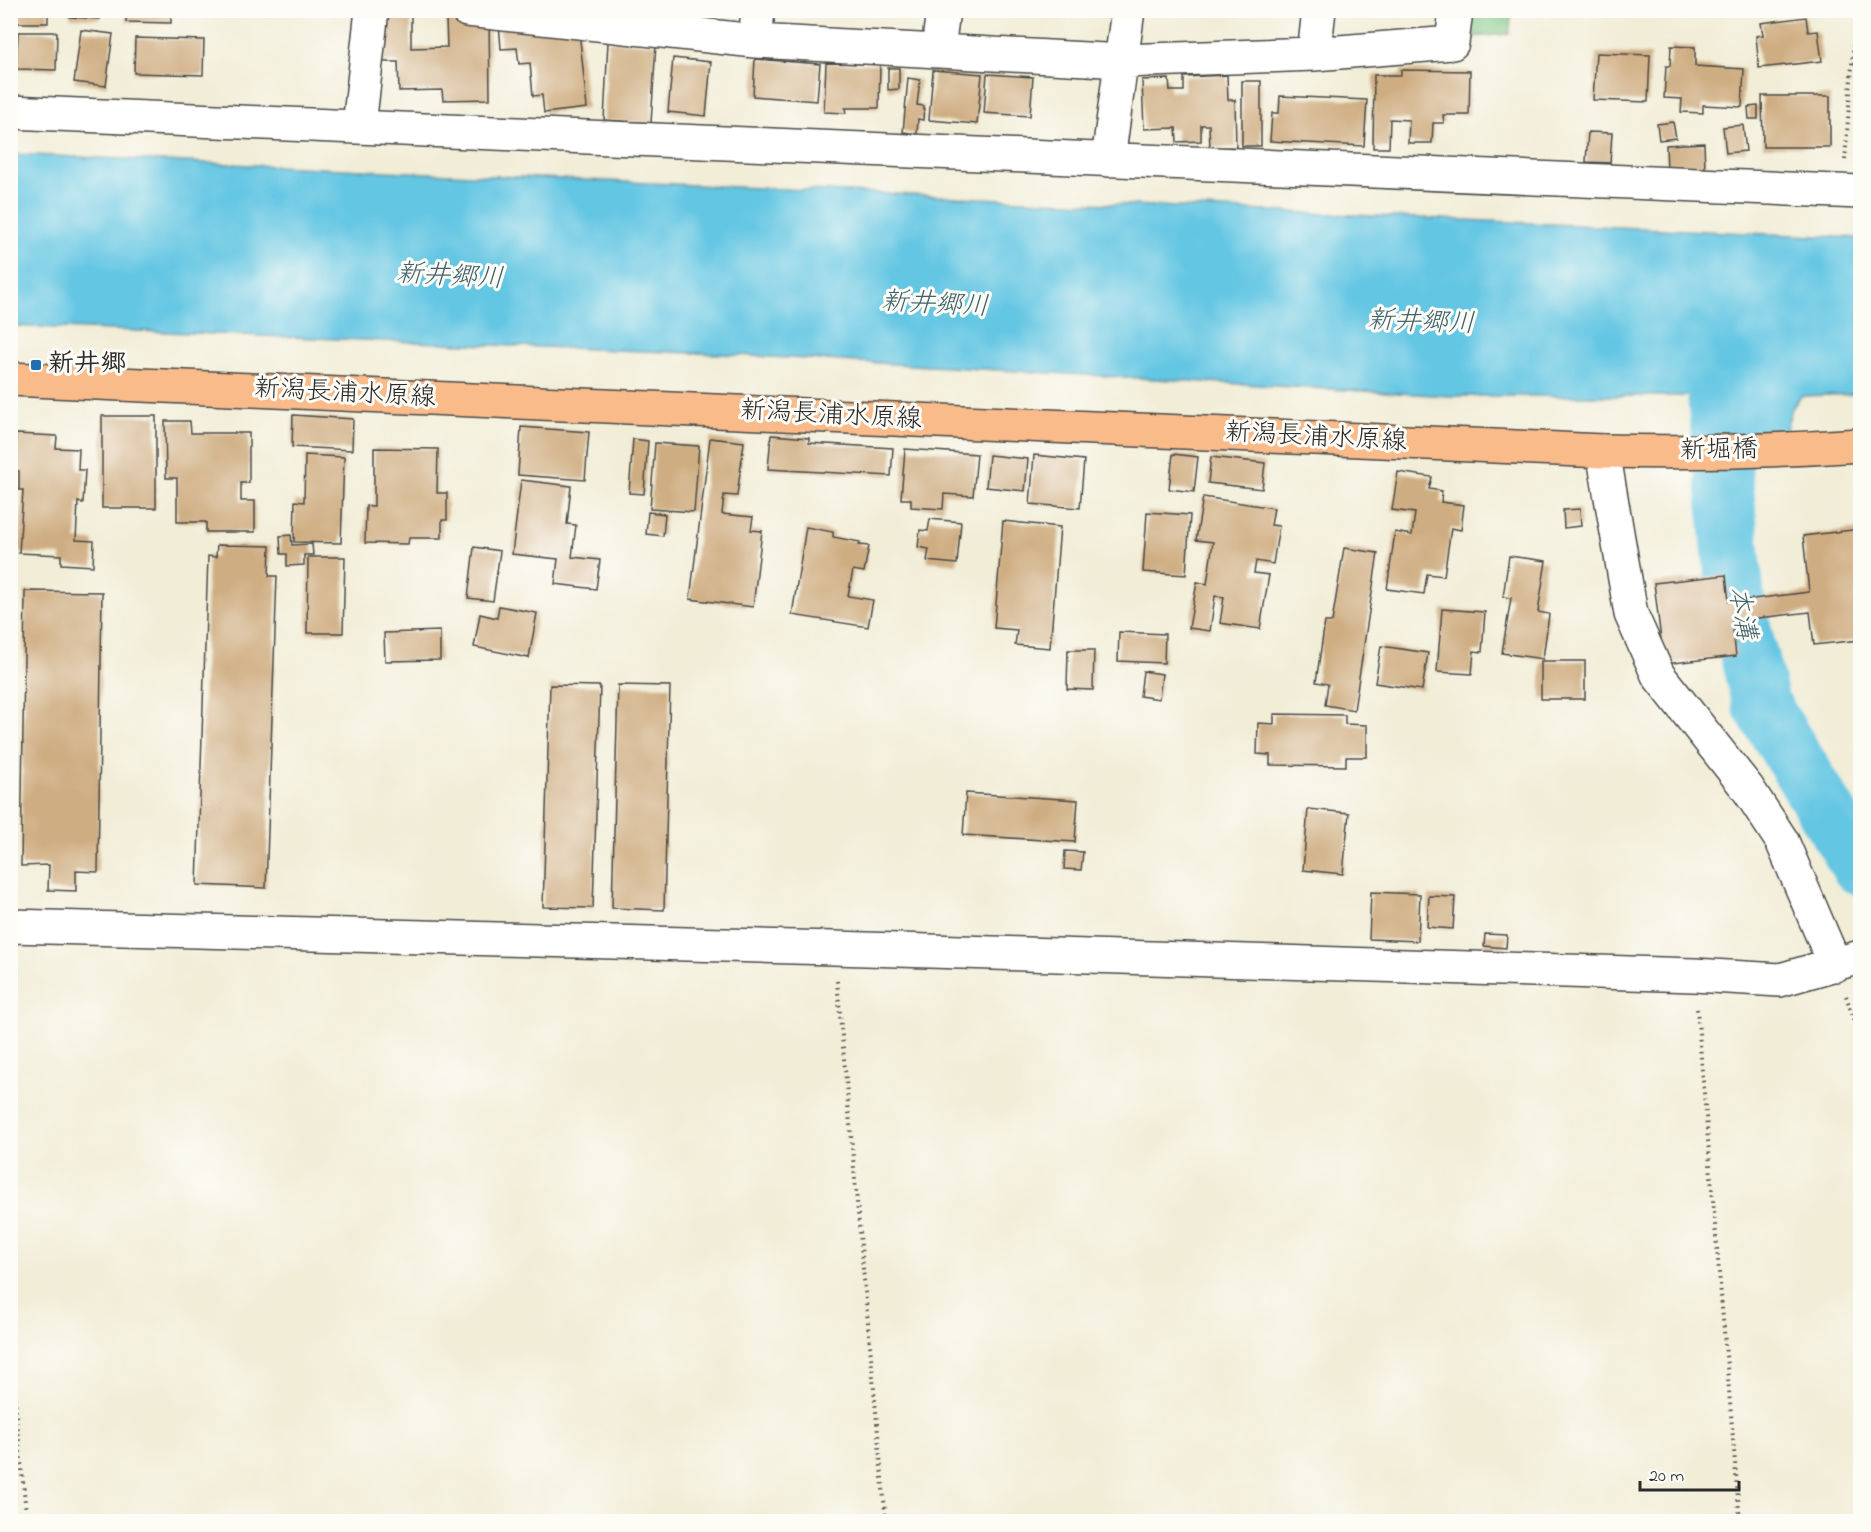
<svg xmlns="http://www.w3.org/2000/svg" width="1871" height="1532" viewBox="0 0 1871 1532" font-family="'Indie Flower','Klee One',sans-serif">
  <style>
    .green { fill: #7ec683; stroke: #547857; stroke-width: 1.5 }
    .water { fill: #64c6e3; stroke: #487887; stroke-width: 1.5 }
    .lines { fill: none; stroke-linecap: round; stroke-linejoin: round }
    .river { stroke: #64c6e3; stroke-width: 58 }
    .building { fill: #cfad82 }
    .minor-casing { stroke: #494845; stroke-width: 36 }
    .primary-casing { stroke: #494845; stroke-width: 36 }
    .path { stroke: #494845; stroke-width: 4; stroke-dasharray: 1.5 4.5; stroke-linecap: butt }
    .minor { stroke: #fff; stroke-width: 33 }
    .primary { stroke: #fabb8b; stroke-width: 33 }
    .poi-dot { fill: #1f6fb2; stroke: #fdfcf7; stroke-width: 2 }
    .labels { text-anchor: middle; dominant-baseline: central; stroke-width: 6; stroke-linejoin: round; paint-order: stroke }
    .poi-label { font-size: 26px; font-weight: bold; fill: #2b2b2b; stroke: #fdfcf7; text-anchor: start }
    .street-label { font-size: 26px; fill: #2b2b2b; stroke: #fdfcf7 }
    .water-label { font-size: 27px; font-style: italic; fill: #3f616b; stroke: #fdfcf7 }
  </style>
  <rect width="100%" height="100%" fill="#fdfcf7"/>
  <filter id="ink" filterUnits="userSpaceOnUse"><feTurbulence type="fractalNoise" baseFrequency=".0167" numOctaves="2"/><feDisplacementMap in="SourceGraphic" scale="12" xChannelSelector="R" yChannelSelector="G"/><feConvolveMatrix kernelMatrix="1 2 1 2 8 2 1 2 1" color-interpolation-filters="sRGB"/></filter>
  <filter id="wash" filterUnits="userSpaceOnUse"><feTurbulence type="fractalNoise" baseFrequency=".008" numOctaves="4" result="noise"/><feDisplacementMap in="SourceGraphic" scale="24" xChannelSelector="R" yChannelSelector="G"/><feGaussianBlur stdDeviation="1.35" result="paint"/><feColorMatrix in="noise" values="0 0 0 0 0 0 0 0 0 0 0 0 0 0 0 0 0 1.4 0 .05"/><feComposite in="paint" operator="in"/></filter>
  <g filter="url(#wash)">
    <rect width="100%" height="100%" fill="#f1edd7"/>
    <path class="green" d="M1461,11h51l-3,23 -51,4z"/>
    <path class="water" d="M11,154l1849,84v156l-59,2 -9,12 -7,24h-48l-2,-18 -29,-18h-255l-731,-42 -709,-28z"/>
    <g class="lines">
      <path class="river" d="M1710,333l26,270 25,101 99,162"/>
    </g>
    <g id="blocks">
      <path class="building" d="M17,10h31v13h-31z
        M71,10h30l-1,9 -30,-2z
        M126,10h45v13l-45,-1z
        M381,11h30v37l36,-1 -1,-28 43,-1 1,81 -47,1 -1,-10 -43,1 -1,-29h-16z
        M1806,17l2,15 10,-1 4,30 -63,7 -3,-32 7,-1 -2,-12z
        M499,23l80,7 8,78 -43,5 -2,-18 -9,1 -3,-33 -11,1 -2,-16 -16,1z
        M81,30l32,4 -7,52 -32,-4z
        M18,32h39l-1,38 -40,-1z
        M135,38l69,2 -1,35 -69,-2z
        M608,41l48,3 -5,79 -47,-3z
        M1671,46l24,1v19l49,3 -2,38 -39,-2v8l-22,-1 1,-13 -18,-1 2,-32h4z
        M1596,53l54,2 -2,47 -55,-2z
        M673,58l38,4 -5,54 -38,-4z
        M755,59l65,5 -3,37 -64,-5z
        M826,63l54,1 -1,44h-34l1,5 -22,-1z
        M888,68h11v21l-11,1z
        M933,70l49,4 -5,50 -48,-4z
        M1401,70l69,1 -1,44h-26l1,8h-11l-1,20h-24l1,-23 -19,-1 -1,29h-16l1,-73h27z
        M987,74l46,3 -3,39 -46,-3z
        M1227,75l1,25h7l1,47 -26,1 -1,-23h-8v16l-24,1 -1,-14 -32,1 -2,-49 27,-1 1,12h14v-14z
        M908,78l12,2 -3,25 7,1 -1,14 -5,-1 -1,15 -14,-2z
        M1242,81h19v65h-19z
        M1280,96l87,4 -3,46 -94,-5 2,-28h7z
        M1762,96h68v51h-67z
        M1758,106v13h-9l-1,-12z
        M1673,122l3,16 -17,2 -2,-16z
        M1743,125l3,26 -20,2 -3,-26z
        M1588,132l24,1 -2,30 -24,-1z
        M1704,143l1,26 -38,1 -1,-25z
        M293,415l60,4 -1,31 -60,-3z
        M102,416h54v92h-54z
        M165,421h25l1,12h58v50h-8v18h14v31h-49v-10h-29v-44h-11z
        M521,427l68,5 -4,48 -67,-5z
        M16,434l41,2 -1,12 23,1 -1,21h7l-2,33 -5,-1 -2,38 18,1 -1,25 -32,-2v-9l-42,-2 4,-63h-4v-19l-5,-1z
        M771,435l38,3v5l84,5 -2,28 -123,-7z
        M710,438l34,4 -7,54 -13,-1 -2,19 31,3 -2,13 11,1 -9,76 -63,-8z
        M633,439l15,2 -4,53 -15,-1z
        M655,443l44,3 -5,66 -44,-3z
        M374,448l64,1 -1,44h10v27h-5v18h-33l-1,6 -43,-1 1,-37h8z
        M905,449l72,5 -4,42 -29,-2 -1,15 -32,-2v-8h-10z
        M1173,454l25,3 -4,35 -25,-3z
        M305,455l39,2 -3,86 -47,-1 1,-41 9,1z
        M989,455l39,4 -3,32 -39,-4z
        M1034,455l50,5 -4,48 -50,-4z
        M1211,457l54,6 -3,26 -54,-6z
        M1398,472l34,5 -3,12 13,2 -1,11 23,3 -3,25 -10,-2 -7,48 -17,-2 -3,20 -37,-5 8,-57 17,3 3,-22 -23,-3z
        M521,480l50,6 -4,38 9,1 -4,32 28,3 -4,29 -41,-5 3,-25 -46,-5z
        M1203,497l71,11 -3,17 8,1 -6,38 -17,-3 -2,12 15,2 -9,54 -40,-6 4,-26 -9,-1 -5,35 -21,-3 8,-46 10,2 6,-42 -17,-2z
        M1580,509l1,17 -17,2 -1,-18z
        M648,512l17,2 -2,22 -17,-2z
        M1147,512l43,3 -4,60 -43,-3z
        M930,519l31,3 -4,42 -30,-3 2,-12 -11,-2 2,-17 8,1z
        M1003,521l57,6 -10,121 -35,-3 2,-15 -23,-2z
        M806,527l27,5v5l27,5 -1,3 10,1 -5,26 -11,-2 -5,26 25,4 -5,27 -76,-12z
        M1860,529v111l-46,5 -4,-33 -78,9 4,35 -72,8 -10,-81 72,-8 3,27 80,-10 -6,-56z
        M291,535l1,10 20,-1 1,11h-9v10l-17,1v-12h-6l-1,-18z
        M217,545l53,1 -1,30h8l-11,312 -69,-3 11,-329 8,1z
        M474,547l26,4 -7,50 -25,-3z
        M1344,548l34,5 -24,157 -29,-5 3,-21 -12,-2 9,-60h7z
        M1509,556l37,5 -8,51 11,2 -6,45 -41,-6 9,-55 -8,-1z
        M308,557h37l-2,76h-36z
        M25,591l77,1 -4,280 -22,-1v20l-28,-1 1,-25 -28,1z
        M499,606l38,7 -8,45 -55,-11 6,-33 17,4z
        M1442,609l43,3 -3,40 -8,-1 -2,23 -35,-2z
        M440,631v29l-55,1 -1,-28z
        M1119,632l46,2 -1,29 -46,-2z
        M1381,646l47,7 -6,37 -47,-7z
        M1068,650h26l-1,40 -26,-1z
        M1541,661h44v38h-44z
        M1143,671l19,3 -3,25 -19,-3z
        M550,685l50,1 -7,222 -50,-1z
        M618,685l52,1 -6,224 -52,-2z
        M1274,714l71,1v9l22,1v32h-21v9l-76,-1v-10l-13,-1 1,-31 16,1z
        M966,793l112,7 -3,42 -112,-7z
        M1308,809l41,4 -6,61 -40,-4z
        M1065,851l18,1 -2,18 -17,-1z
        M1371,892l49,2 -2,47 -49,-2z
        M1429,896l26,1 -2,32 -26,-2z
        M1485,934l22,1 -1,13 -22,-2z"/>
    </g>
  </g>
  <g filter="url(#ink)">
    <use href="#blocks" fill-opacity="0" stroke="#494845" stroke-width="1.5"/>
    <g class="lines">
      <defs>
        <path id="minor" d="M467,10l288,31
          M758,10l-3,31 368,20 191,-7 138,-11 4,-33
          M938,50l5,-40
          M1314,54l5,-44
          M10,112l1850,80
          M359,126l13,-116
          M1108,160l20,-150
          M1603,451l28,163 27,61 90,114 34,52 53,124
          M10,926l824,22 860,27 86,5 80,-23"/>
        <path id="primary" d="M10,379l1593,72c86,2 172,0 257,-6"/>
      </defs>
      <use href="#minor" class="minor-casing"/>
      <use href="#primary" class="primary-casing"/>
      <path class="path" d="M1845,160l9,-122 6,-28
        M837,981l49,541
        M1846,996l14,41
        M1697,1009l43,513
        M10,1350l17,172"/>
      <use href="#minor" class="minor"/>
      <use href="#primary" class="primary"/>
    </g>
  </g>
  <rect class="poi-dot" x="30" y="359" width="12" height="12" rx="3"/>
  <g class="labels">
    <g class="poi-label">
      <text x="48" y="365">新井郷</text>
    </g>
    <g class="street-label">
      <text transform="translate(345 394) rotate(3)">新潟長浦水原線</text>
      <text transform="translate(831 416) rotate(3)">新潟長浦水原線</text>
      <text transform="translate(1316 438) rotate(3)">新潟長浦水原線</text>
      <text transform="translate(1719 451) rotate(-1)">新堀橋</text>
    </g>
    <g class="water-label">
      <text transform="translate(450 277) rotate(3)">新井郷川</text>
      <text transform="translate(935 305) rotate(3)">新井郷川</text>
      <text transform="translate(1421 323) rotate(2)">新井郷川</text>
      <text transform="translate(1741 613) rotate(79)">本溝</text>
    </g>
  </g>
  <rect width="1871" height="1532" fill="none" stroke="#fdfcf7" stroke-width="36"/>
  <path d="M1640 1481v9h99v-9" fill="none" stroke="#2b2b2b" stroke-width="3"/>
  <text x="1649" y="1481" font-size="18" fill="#2b2b2b" stroke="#fdfcf7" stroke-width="4.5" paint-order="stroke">20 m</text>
</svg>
